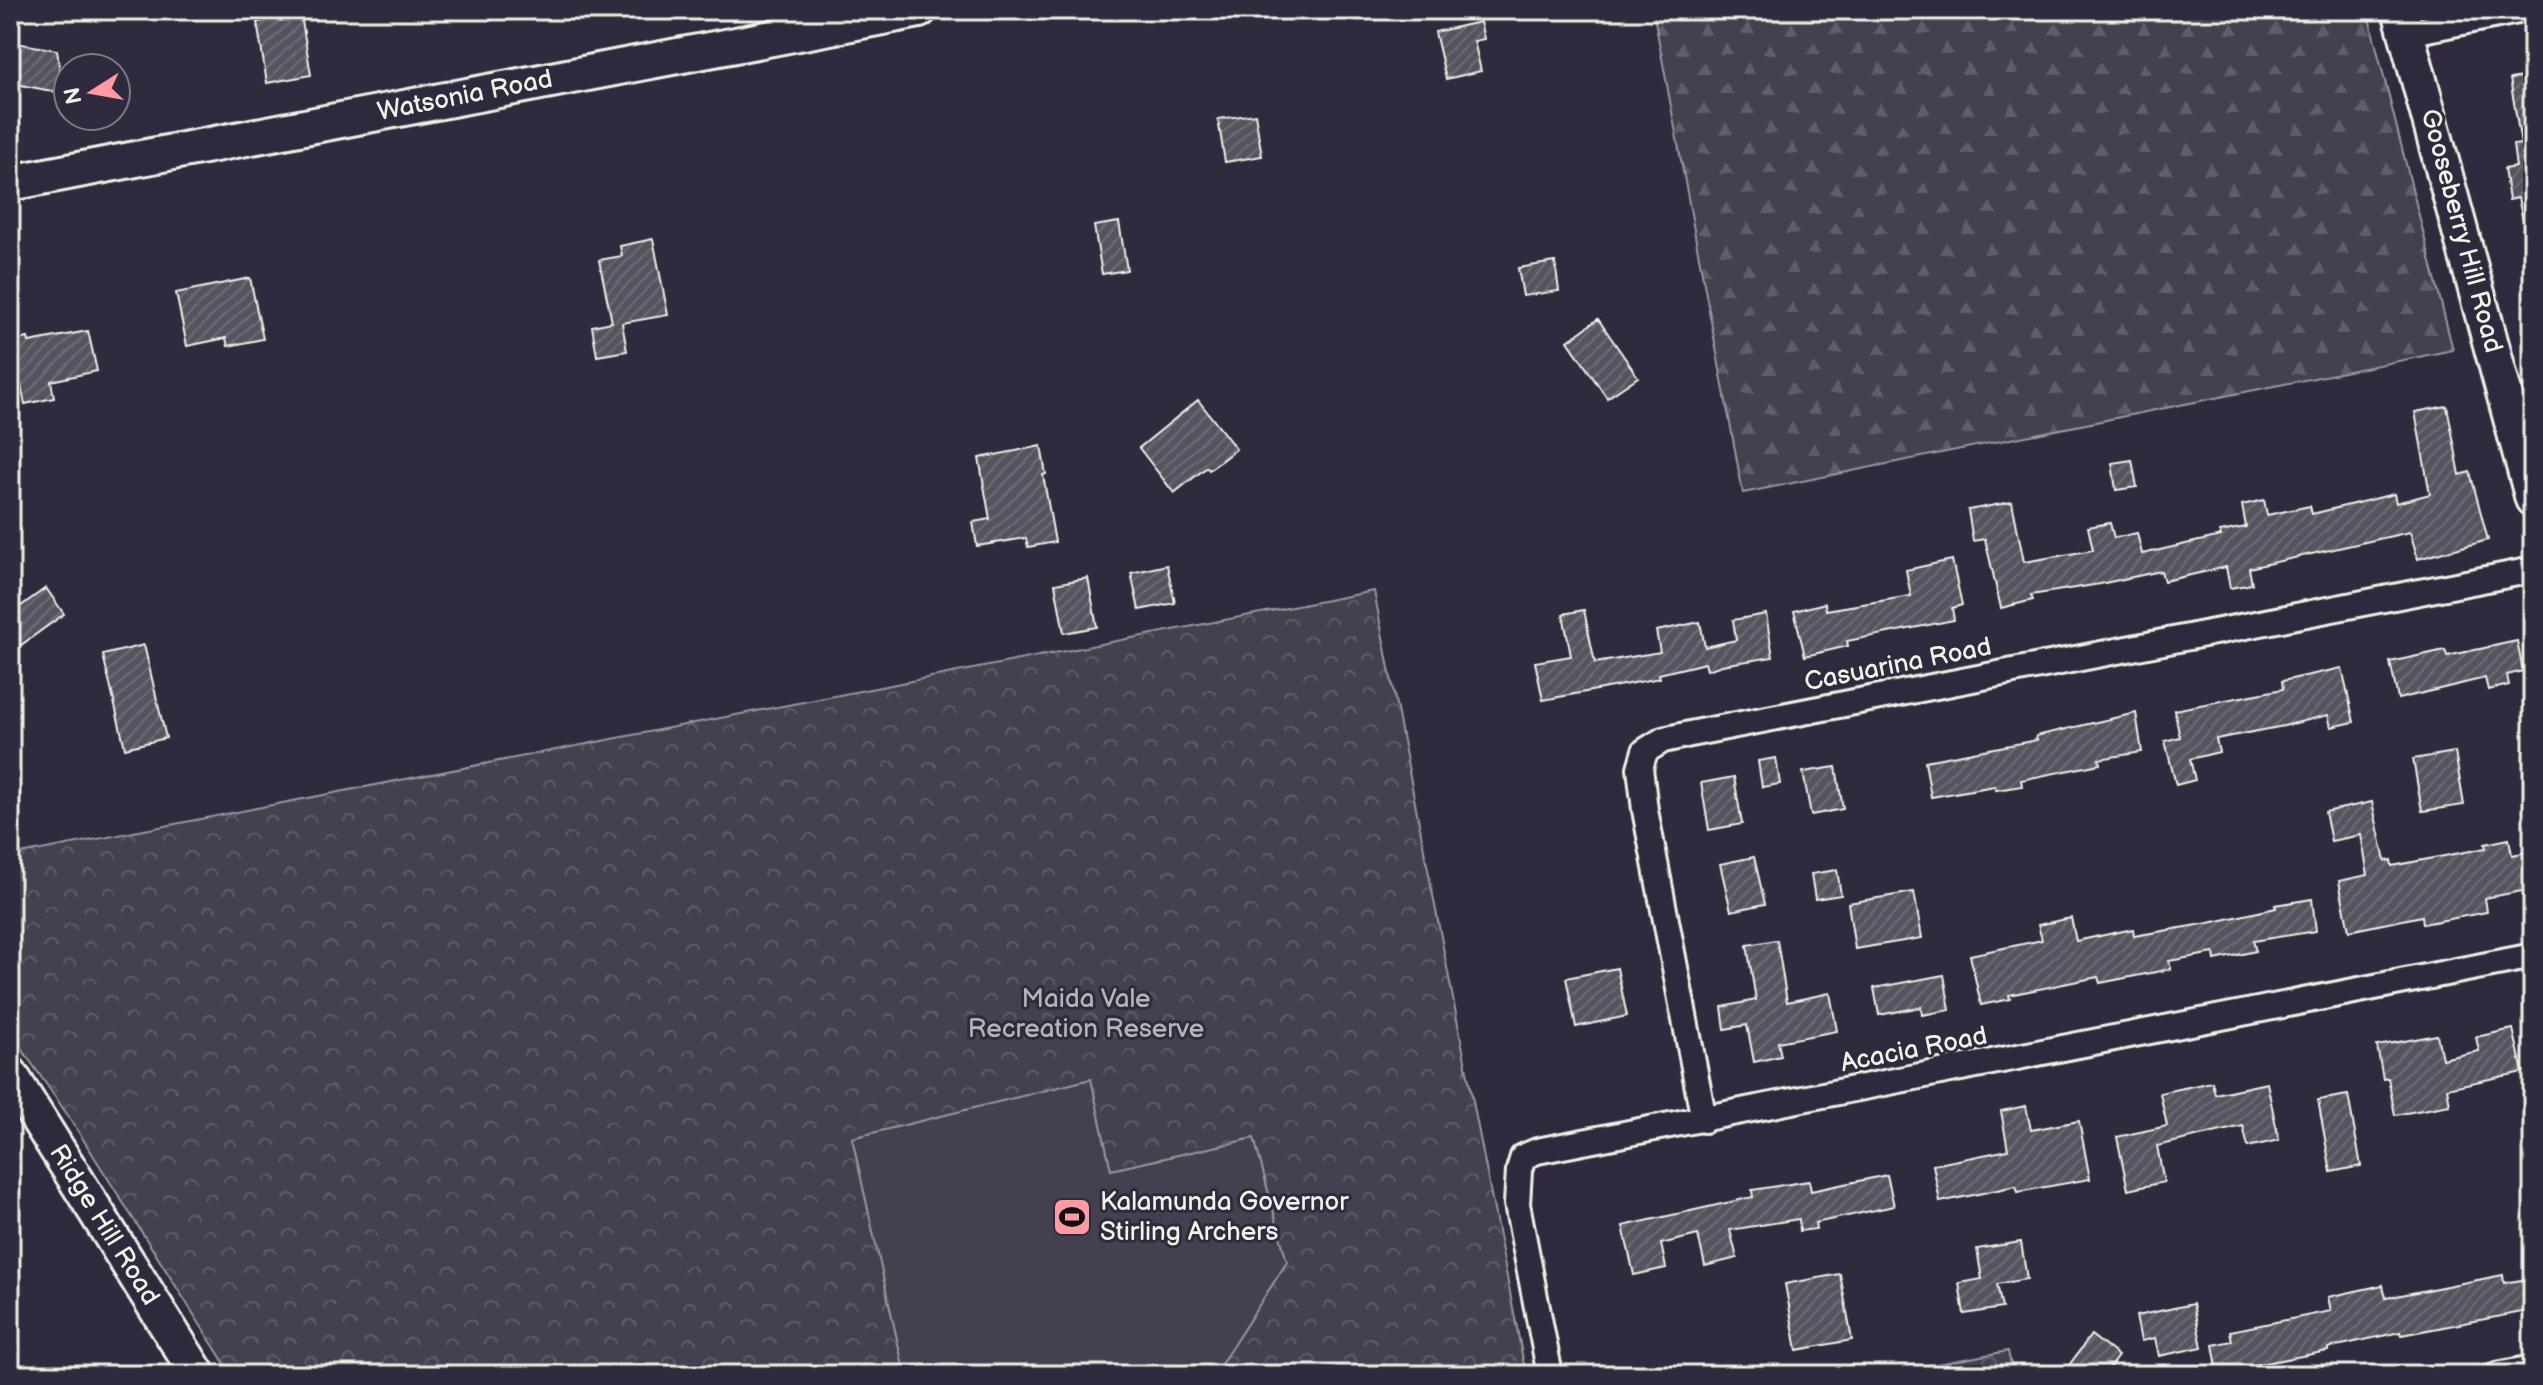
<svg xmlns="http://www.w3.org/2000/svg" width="2543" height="1385" viewBox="0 0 2543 1385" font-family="'Balsamiq Sans',sans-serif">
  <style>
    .forest { fill: url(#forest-firs); stroke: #9c989c; stroke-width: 2 }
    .park { fill: url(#park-crowns); stroke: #9c989c; stroke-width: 2 }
    .pitch { fill: #454050; stroke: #9c989c; stroke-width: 2 }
    .building { fill: url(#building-hatch); stroke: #f4f1e8; stroke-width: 2 }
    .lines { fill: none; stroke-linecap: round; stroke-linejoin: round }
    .street-casing { stroke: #f4f1e8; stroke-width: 30 }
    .secondary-casing { stroke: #f4f1e8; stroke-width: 40 }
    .street { stroke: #2f2a3d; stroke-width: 24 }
    .secondary { stroke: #2f2a3d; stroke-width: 34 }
    .labels { text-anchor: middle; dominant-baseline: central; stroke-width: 6; stroke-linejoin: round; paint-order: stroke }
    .street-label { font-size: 26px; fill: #f4f1e8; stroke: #2f2a3d }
    .park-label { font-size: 26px; fill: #b7b3b3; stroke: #2f2a3d }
    .poi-label { font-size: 26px; fill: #f4f1e8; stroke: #2f2a3d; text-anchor: start }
  </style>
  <defs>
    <pattern id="forest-firs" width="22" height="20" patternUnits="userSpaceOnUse" patternTransform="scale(2)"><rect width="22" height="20" fill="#454050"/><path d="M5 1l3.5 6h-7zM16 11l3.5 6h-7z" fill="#605c69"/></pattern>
    <pattern id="park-crowns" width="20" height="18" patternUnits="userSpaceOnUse" patternTransform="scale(2)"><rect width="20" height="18" fill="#454050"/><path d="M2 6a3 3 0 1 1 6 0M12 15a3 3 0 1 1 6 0" fill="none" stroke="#605c69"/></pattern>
    <pattern id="building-hatch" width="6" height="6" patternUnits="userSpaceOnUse" patternTransform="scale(2)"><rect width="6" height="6" fill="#56525f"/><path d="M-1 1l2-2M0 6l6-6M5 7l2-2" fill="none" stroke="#6f6b76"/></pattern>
  </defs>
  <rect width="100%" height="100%" fill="#2f2a3d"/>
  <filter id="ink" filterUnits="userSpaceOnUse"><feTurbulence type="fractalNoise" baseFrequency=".0125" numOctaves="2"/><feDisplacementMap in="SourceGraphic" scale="16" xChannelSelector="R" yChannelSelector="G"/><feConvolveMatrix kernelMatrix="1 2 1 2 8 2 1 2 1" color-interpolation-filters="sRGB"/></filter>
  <g filter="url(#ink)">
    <path class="forest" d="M1653,10h714l86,340 -710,143z"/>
    <path class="park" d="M1374,591l152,784h-1294l-163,-258 -59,-85v-176z
      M2008,1351l5,24h-135z"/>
    <path class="pitch" d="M1091,1079l20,91 143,-32 33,124 -68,105 -32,8h-282l-53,-237z"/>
    <path class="building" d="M301,15l10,60 -44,8 -10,-61z
      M1480,22l4,17 -10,2 7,30 -35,8 -11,-47z
      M10,42l47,8 3,22 -3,20 -47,-9z
      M2533,75v158h-7l-8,-35 -9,2 -5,-31 12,-2 -3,-22 8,-1 -11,-65z
      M1255,114l7,42 -37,6 -7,-43z
      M1119,222l8,48 -25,4 -8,-48z
      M653,239l15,76 -46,8 5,28 -30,5 -5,-30 20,-4 -13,-62 23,-4 -2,-10z
      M1555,262l4,29 -36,5 -5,-28z
      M250,278l13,61 -35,7 -2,-8 -39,8 -11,-53z
      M1598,319l40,58 -31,21 -39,-57z
      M88,331l9,40 -46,10 3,17 -29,6 -14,-63 17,-3 1,4z
      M1198,400l38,49 -27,21 -2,-3 -33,26 -35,-45z
      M2447,406l13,69 10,-3 18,68 -70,19 -8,-27 -161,36 3,16 -22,4 -4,-21 -62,14 -3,-10 -61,13 -69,11 2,5 -32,8 -16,-69 -12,2 -5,-31 44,-8 12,60 69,-12 -5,-23 22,-4 4,15 23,-5 5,21 79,-18 -1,-4 26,-5 -4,-22 22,-5 3,15 43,-9 2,8 82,-20 2,9 34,-9 -15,-82z
      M1041,446l5,28 -3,1 12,67 -27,5 -2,-9 -49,8 -4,-24 17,-3 -11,-61z
      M2132,460l5,27 -21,3 -4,-27z
      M1952,560l10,45 -10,3 2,12 -107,21 1,5 -43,10 -11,-45 31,-8 1,7 85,-14 -5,-26z
      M1167,565l8,38 -36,7 -8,-37z
      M1088,578l9,49 -33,6 -9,-49z
      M46,588l18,26 -54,39v-39z
      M1584,610l11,53 65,-11 -4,-21 44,-9 5,25 31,-7 -3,-20 33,-6 7,43 -51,8 -15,5 -2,-7 -46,11 1,4 -117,22 -8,-38 36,-6 -8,-42z
      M2517,641l6,30 -16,4 2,10 -21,5 -3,-12 -87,21 -8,-37 55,-12 2,6z
      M144,645l22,93 -41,10 -22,-93z
      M2342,668l12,54 -23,5 -3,-12 -44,11 -68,13 3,13 -29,7 5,21 -19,5 -11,-44 15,-4 -6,-27 109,-21 -1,-8z
      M2136,713l6,39 -43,7 1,5 -79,16 1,6 -26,4 -1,-4 -64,11 -6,-36 112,-21 -1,-4z
      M2455,752l9,53 -42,6 -9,-52z
      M1776,758l4,26 -18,3 -4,-26z
      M1836,767l7,42 -32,6 -8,-43z
      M1734,777l8,47 -33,6 -8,-47z
      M2372,802l13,59 6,-1 1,6 94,-18 -1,-4 24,-5 3,16 21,-4v38l-48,9 2,14 -64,12 -1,-8 -73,15 -10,-50 29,-6 -7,-40 -30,6 -6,-29z
      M1754,857l11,47 -34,7 -11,-47z
      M1837,870l4,25 -26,4 -4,-25z
      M1914,892l8,46 -67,11 -7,-46z
      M2312,899l4,32 -63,10 3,10 -41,9 -1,-7 -45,8 2,8 -71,14 -2,-6 -89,18 1,4 -29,6 -11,-50 72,-15 -4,-15 33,-7 5,23 57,-12 1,7 75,-13 67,-15 -1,-3z
      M1777,940l10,62 43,-9 7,38 -59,11 3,14 -27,6 -7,-37 -22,4 -3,-22 34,-7 -9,-55z
      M1617,968l10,48 -51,11 -10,-49z
      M1944,975l6,35 -28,5 -1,-8 -42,8 -5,-27z
      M2513,1029l10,43 -76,16 3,17 -55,10 -7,-37 -5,1 -6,-33 60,-11 5,24 37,-8 -3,-14z
      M2212,1082l3,12 52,-11 12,57 -31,7 -5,-21 -86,20 7,36 -36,8 -11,-53 50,-11 -7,-33z
      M2348,1095l13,71 -30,6 -13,-72z
      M2026,1106l5,24 48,-9 11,58 -72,13 -2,-6 -76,16 -7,-37 75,-15 -7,-39z
      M1887,1175l7,31 -79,17 1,6 -16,2 -1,-12 -69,11 7,28 -32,8 -7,-31 -37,9 5,24 -32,7 -11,-49 130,-29 -1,-7 57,-9 2,10z
      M2021,1242l6,37 -30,5 5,24 -38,6 -5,-31 23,-4 -5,-30z
      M1840,1274l12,66 -55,10 -12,-66z
      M2503,1275l1,8 29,-5v32l-132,25 -1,-3 -72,16v3l-110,21 -5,-27 19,-4 -2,-10 101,-20 -3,-14 55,-12 3,13z
      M2193,1304l9,43 -43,9 -4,-18 -14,3 -5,-25z
      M2091,1335l27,21 -14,19h-42z"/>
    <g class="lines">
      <defs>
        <path id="street" d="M2407,33l116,-23
          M1704,1120l-59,-310 -5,-42 5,-17 18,-11 32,-7 838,-163
          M1550,1375l-33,-171 2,-34 4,-13 14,-6 996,-195
          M2497,1375l36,-7"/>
        <path id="secondary" d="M2400,10l133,489
          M10,183l909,-173
          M10,1074l188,301"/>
      </defs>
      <use href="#street" class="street-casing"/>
      <use href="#secondary" class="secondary-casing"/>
      <use href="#street" class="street"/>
      <use href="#secondary" class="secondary"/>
    </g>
  </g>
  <defs>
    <symbol id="stadium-square" viewBox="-11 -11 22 22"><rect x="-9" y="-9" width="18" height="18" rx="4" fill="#ff9aa2" stroke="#2f2a3d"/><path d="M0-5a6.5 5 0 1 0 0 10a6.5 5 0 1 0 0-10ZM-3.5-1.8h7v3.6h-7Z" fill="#111"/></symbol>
  </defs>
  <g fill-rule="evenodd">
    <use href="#stadium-square" x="1050" y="1195" width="44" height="44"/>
  </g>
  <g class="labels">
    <g class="street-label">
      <text transform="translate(465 96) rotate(-11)">Watsonia Road</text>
      <text transform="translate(2461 231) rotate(75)">Gooseberry Hill Road</text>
      <text transform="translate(1898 665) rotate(-11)">Casuarina Road</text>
      <text transform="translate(1914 1050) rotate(-11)">Acacia Road</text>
      <text transform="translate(104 1225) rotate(58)">Ridge Hill Road</text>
    </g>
    <g class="park-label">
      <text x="1086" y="999">Maida Vale<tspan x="1086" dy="30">Recreation Reserve</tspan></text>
    </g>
    <g class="poi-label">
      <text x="1100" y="1202">Kalamunda Governor<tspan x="1100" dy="30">Stirling Archers</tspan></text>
    </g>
  </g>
  <rect width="2543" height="1385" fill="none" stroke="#2f2a3d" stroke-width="40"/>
  <rect x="20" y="20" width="2503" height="1345" fill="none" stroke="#f4f1e8" stroke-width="3" filter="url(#ink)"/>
  <g transform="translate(92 92) rotate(259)"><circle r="38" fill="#2f2a3d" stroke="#7e7a81" stroke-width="2"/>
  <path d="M0-6L14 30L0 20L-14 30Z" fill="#ff9aa2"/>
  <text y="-12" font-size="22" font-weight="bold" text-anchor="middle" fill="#f4f1e8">N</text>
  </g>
</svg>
